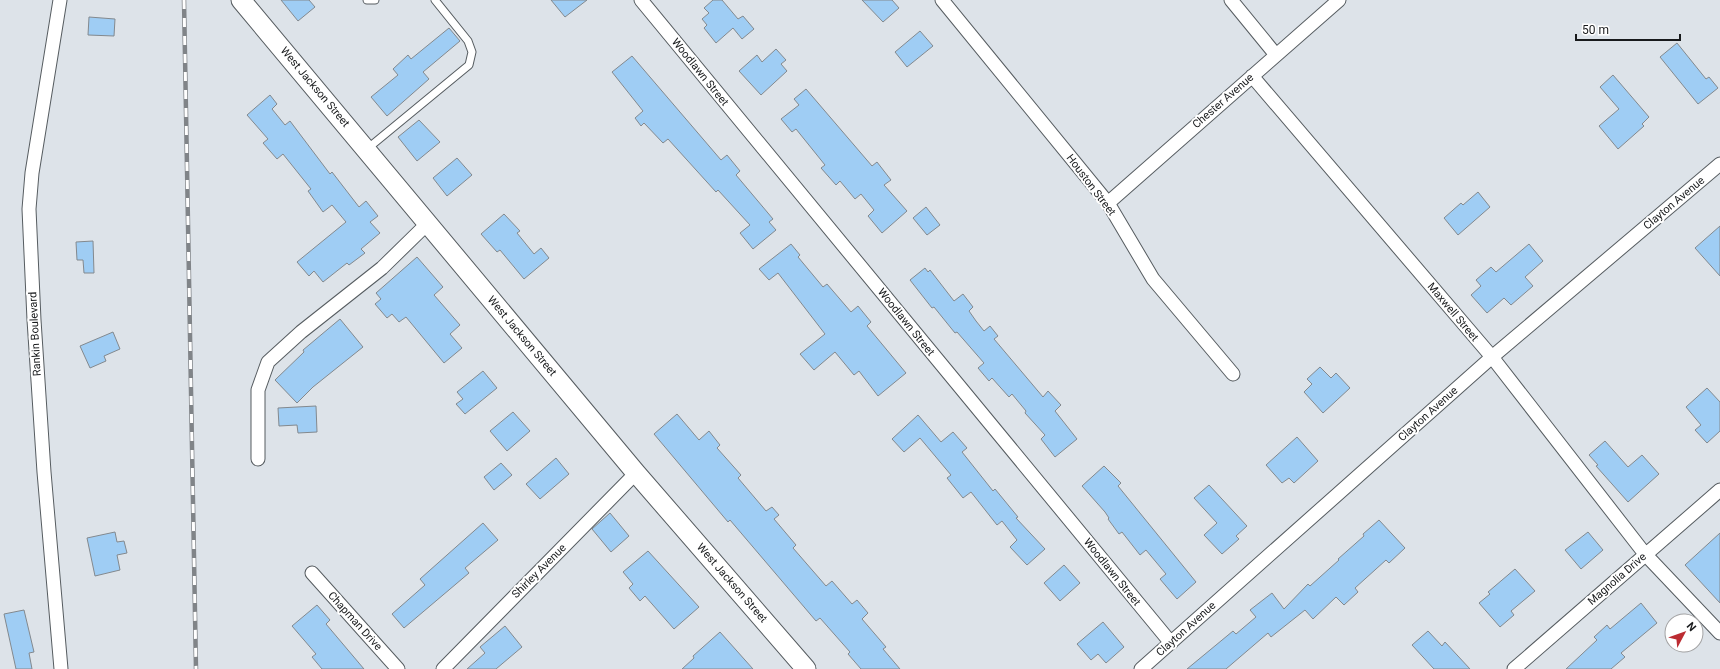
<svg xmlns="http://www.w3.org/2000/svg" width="1720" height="669" viewBox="0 0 1720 669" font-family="Roboto,sans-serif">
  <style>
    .building { fill: #9fcdf4; stroke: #83898e }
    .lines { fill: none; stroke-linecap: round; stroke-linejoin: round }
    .lane-casing { stroke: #565c60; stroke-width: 9 }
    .street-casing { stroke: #565c60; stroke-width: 15 }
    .secondary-casing { stroke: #565c60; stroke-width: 21 }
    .lane { stroke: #fff; stroke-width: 7 }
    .street { stroke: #fff; stroke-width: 13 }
    .secondary { stroke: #fff; stroke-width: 19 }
    .rail-casing { stroke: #808488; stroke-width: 4.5 }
    .rail { stroke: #fff; stroke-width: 3; stroke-dasharray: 9; stroke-linecap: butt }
    .labels { text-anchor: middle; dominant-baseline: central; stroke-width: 4; stroke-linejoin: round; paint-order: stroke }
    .street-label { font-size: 11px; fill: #181a1c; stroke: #fff }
  </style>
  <rect width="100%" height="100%" fill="#dde3e9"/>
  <path class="building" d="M281,0h28l6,7 -17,14z
    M551,0h36l-22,17z
    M713,0h9l16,19 5,-3 11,13 -12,10 -9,-11 -17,15 -12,-15 3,-3 -5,-6 7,-6 -5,-5z
    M862,0h30l7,8 -16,14z
    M89,17l26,2 -1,17 -26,-1z
    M449,28l11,13 -37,31 6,7 -42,37 -16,-19 27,-22 -5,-6 15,-14 3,4z
    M920,31l13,15 -26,21 -12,-15z
    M1677,43l29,36 3,-2 9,11 -20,16 -38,-47z
    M776,49l10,11 -5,4 6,7 -26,24 -22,-24 18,-16 5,7z
    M632,56l89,104 6,-5 13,16 -4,4 37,44 -4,3 7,8 -23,19 -13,-16 10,-8 -32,-35 -2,2 -48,-53 -5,4 -19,-20 -3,3 -6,-8 8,-7 -31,-39z
    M1613,75l36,42 -7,7 2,2 -26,23 -19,-23 20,-17 -19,-22z
    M806,89l66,77 5,-4 14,18 -7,5 23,26 -25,22 -14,-17 6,-6 -13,-16 -6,5 -15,-18 -4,4 -15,-17 4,-3 -29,-36 -4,3 -11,-13 18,-14 -5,-6z
    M270,95l7,9 -5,5 13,16 5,-4 40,53 2,-2 27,35 7,-6 12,15 -8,6 10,11 -19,16 4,4 -16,12 -2,-2 -24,19 -9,-11 -5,5 -12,-14 49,-40 -14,-17 -9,7 -15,-21 3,-2 -28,-35 -6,5 -14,-16 5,-4 -21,-24z
    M419,120l21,22 -23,19 -19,-24z
    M457,158l15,17 -25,21 -14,-18z
    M1478,192l12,15 -32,28 -14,-17 17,-15 2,2z
    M926,207l14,18 -13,10 -14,-17z
    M504,214l16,17 -3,2 17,21 7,-6 8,10 -25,21 -24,-29 -3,2 -16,-18z
    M1720,226v50l-25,-28z
    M93,241l1,32h-10l-1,-13h-6l-1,-18z
    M791,244l9,11 -2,2 25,30 4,-3 24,28 7,-6 13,16 -4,4 39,47 -28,23 -19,-25 -5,4 -19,-23 -21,18 -14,-16 25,-20 -47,-61 -9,7 -10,-11z
    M1529,244l14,17 -18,16 8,9 -22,19 -7,-7 -17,15 -16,-18 10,-9 -5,-6 15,-13 5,5z
    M417,257l26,30 -9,8 26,30 -10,9 12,14 -18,15 -38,-46 -7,5 -7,-8 -5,4 -12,-14 6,-5 -5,-6z
    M925,268l3,4 2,-2 24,31 9,-7 10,13 -4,4 7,10 8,10 6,-5 8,10 -4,3 49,58 5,-6 13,14 -6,6 22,28 -22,18 -14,-18 4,-4 -20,-22 1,-2 -14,-17 -3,3 -17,-19 -3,3 -11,-13 6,-5 -27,-31 -2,1 -21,-26 -2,1 -22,-28z
    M340,319l23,28 -50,40 -16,16 -22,-23 29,-28 -1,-2z
    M113,332l7,17 -16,7 2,5 -16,7 -10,-22z
    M1320,367l11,11 5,-5 14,15 -27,25 -19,-21 8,-8 -5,-5z
    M483,371l14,17 -32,26 -9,-10 7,-5 -6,-7z
    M1707,388l13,14v29l-13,12 -12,-13 6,-5 -15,-18z
    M316,406l1,26 -19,1 -1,-8 -18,1 -1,-18z
    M513,412l17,19 -23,20 -17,-20z
    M677,414l22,26 10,-9 11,14 -3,3 24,27 -3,3 28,33 6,-4 7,8 -5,4 22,26 -3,3 33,38 6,-5 20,23 5,-4 11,13 -6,6 24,28 -3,2 17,20h-39l-13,-15 2,-2 -30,-34 -4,3 -86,-101 -2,2 -74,-88z
    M918,415l23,27 12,-10 14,16 -5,4 31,39 2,-2 23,28 -2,1 29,31 -18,16 -17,-18 7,-7 -15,-19 -5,4 -26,-33 -8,6 -16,-20 4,-3 -31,-37 -16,14 -12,-13z
    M1297,437l21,24 -24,22 -5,-5 -7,5 -16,-18z
    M1605,441l23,26 14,-12 17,19 -31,28 -32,-36 2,-1 -9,-10z
    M556,458l13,16 -29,25 -14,-15z
    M501,463l11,12 -18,15 -10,-13z
    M1104,466l17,17 -3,3 78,96 -19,17 -17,-20 6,-5 -20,-24 -6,5 -18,-23 -3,2 -11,-15 1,-1 -4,-6 -23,-26z
    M1209,485l38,41 -11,10 3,3 -17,15 -18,-19 13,-12 -23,-25z
    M610,513l19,23 -18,16 -19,-23z
    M1379,520l26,28 -16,15 -3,-3 -31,28 3,4 -14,13 -8,-8 -23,22 -8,-9 -34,27 -3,-4 -42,36h-39l46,-38 3,3 20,-17 -6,-7 22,-17 12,16 24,-25 2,2 29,-26 -1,-1 26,-23 -1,-2z
    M483,523l15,17 -33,28 4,5 -65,55 -12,-14 33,-29 -5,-6z
    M115,532l2,10 7,-1 3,12 -10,2 3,15 -25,6 -8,-38z
    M1588,532l15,18 -22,19 -16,-19z
    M1720,533v70l-35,-38z
    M648,551l51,56 -25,22 -29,-33 -5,5 -11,-13 4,-4 -10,-12z
    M1064,565l16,18 -20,18 -16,-18z
    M1515,569l20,22 -24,20 3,4 -14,12 -21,-24 11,-9 -2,-2z
    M1641,603l16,20 -36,30 4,4 -14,12h-45l31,-29 -3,-3 13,-12 3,4z
    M317,605l13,15 -4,4 38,45h-42l-10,-12 4,-3 -24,-28z
    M24,610l10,42 -5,1 3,16h-16l-12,-55z
    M1103,622l21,25 -18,16 -8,-9 -7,6 -14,-16z
    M505,626l17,21 -26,22h-29l18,-16 -5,-6z
    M1428,631l14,15 3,-4 25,27h-36l-22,-24z
    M720,632l33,37h-71l12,-11 -1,-2z"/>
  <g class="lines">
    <defs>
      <path id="lane" d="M367,0h8
        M367,149l102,-84 3,-13 -4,-11 -33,-41"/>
      <path id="street" d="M60,0l-28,173 -3,36 5,111 10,152 17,197
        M641,0l530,643
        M942,0l166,203 45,76 80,95
        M1231,0l45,55
        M1252,76l240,281 153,197 75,79
        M1108,203l231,-203
        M258,459v-69l10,-28 33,-30 81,-64 46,-45
        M312,573l86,96
        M443,669l193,-196
        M1141,669l351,-312 228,-193
        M1514,669l206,-179"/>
      <path id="secondary" d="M241,0l395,473 170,196"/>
    </defs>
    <use href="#lane" class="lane-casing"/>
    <use href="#street" class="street-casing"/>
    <use href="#secondary" class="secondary-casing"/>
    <use href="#lane" class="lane"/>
    <use href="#street" class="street"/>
    <use href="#secondary" class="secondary"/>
    <defs>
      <path id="rail" d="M184,0l12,669"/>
    </defs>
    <use href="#rail" class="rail-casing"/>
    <use href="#rail" class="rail"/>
  </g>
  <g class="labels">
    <g class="street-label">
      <text transform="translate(700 72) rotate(51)">Woodlawn Street</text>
      <text transform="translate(315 87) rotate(50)">West Jackson Street</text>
      <text transform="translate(1223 101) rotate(-41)">Chester Avenue</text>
      <text transform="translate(1091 185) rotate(53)">Houston Street</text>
      <text transform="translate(1674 203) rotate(-40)">Clayton Avenue</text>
      <text transform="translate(1453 312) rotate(50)">Maxwell Street</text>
      <text transform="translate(906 322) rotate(51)">Woodlawn Street</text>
      <text transform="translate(35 334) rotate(-93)">Rankin Boulevard</text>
      <text transform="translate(522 336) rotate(50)">West Jackson Street</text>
      <text transform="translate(1428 414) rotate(-42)">Clayton Avenue</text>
      <text transform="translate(539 571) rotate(-45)">Shirley Avenue</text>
      <text transform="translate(1112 572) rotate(51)">Woodlawn Street</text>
      <text transform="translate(1617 579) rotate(-41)">Magnolia Drive</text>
      <text transform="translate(732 583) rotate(49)">West Jackson Street</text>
      <text transform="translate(355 621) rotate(48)">Chapman Drive</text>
      <text transform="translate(1186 629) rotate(-42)">Clayton Avenue</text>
    </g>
  </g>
  <g transform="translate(1684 633) rotate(49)"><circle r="19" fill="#ffffff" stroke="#a3a3a4"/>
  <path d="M0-3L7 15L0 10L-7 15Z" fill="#bc2c32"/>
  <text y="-6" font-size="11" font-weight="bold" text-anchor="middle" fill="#181a1c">N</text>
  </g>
  <path d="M1576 34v6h104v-6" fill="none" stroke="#181a1c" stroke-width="2"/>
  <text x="1582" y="34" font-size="12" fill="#181a1c" stroke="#ffffff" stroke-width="3" paint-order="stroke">50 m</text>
</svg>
